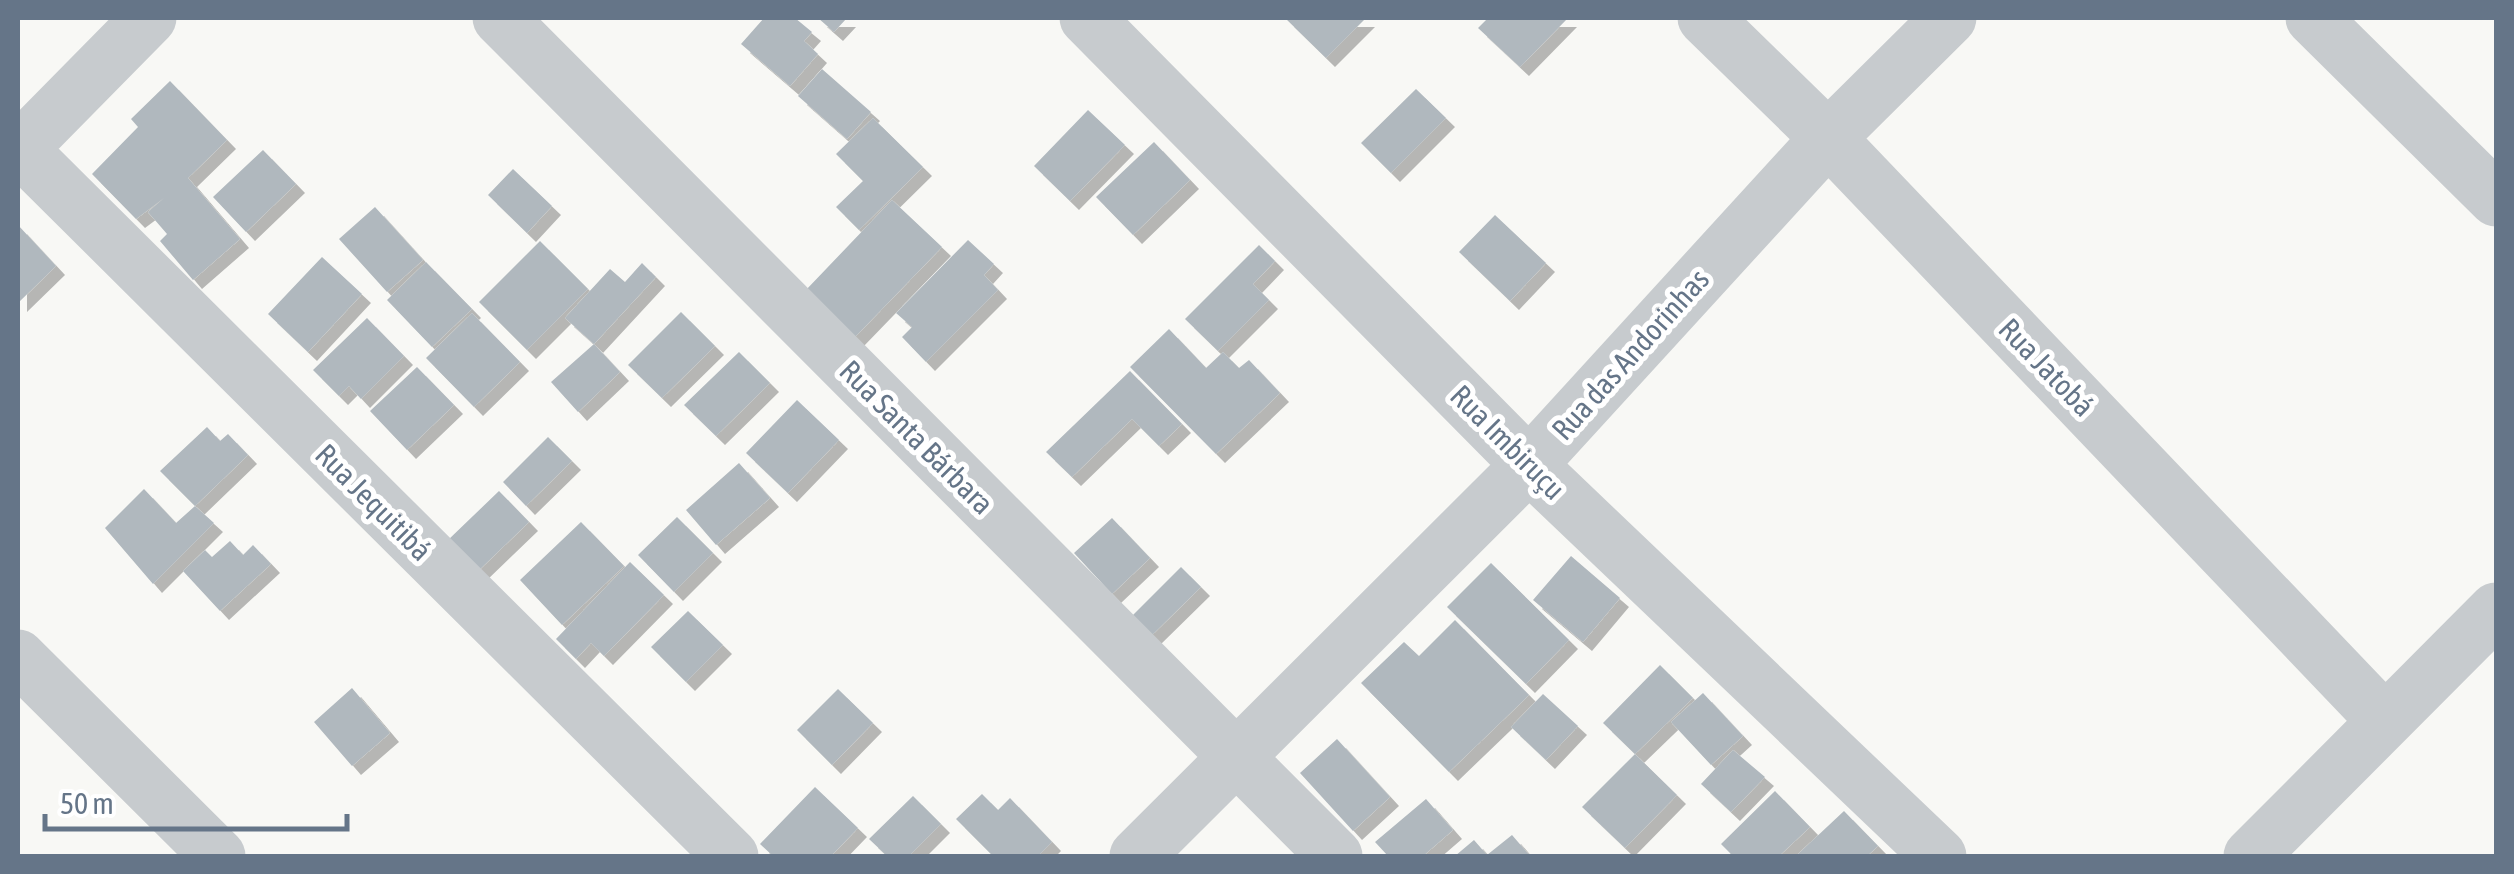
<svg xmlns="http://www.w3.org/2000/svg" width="2514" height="874" viewBox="0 0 2514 874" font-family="'Asap Condensed',sans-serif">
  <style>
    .building { fill: #b0b8be; filter: url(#shadow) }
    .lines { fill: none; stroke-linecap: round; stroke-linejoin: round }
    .minor { stroke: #c7cbce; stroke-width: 55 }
    .labels { text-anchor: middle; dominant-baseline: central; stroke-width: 10; stroke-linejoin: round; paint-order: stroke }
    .street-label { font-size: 30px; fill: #657588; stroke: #fff }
  </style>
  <defs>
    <filter id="shadow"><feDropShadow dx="9" dy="9" stdDeviation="0" flood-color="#0004"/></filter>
  </defs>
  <rect width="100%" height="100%" fill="#f8f8f5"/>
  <path class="building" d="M764,18h31l17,14 -8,9 14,13 -28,32 -49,-42z
    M818,18h29l-13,14z
    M1285,18h81l-40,40z
    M1488,18h80l-48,49 -42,-39z
    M822,69l49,43 -24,27 -49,-43z
    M170,81l57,59 -39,38 52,61 -47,41 -33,-39 7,-7 -19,-22 16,-14 -28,21 -44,-45 46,-47 -7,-8z
    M1416,89l30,29 -55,55 -30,-30z
    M1088,110l37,35 -55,56 -36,-35z
    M873,118l50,49 -64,63 -23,-23 27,-26 -27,-27z
    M1154,142l36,38 -57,55 -37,-38z
    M263,150l33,34 -50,48 -33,-35z
    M513,169l39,37 -25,27 -39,-38z
    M892,200l50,47 -88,91 -49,-47z
    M375,207l48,53 -36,32 -48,-53z
    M1495,215l51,48 -36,38 -51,-49z
    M18,225l38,41 -38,37z
    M968,240l26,24 -10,11 14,15 -72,72 -24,-25 10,-10 -16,-14z
    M540,241l48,48 -61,61 -48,-48z
    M1259,245l16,16 -22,23 16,16 -51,51 -33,-32z
    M322,257l40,37 -54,58 -40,-38z
    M426,262l46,47 -40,38 -45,-47z
    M642,263l14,14 -62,67 -29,-26 45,-49 15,13z
    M681,312l34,34 -53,52 -34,-33z
    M472,313l48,49 -46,45 -48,-49z
    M367,318l37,38 -43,43 -12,-13 -10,10 -26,-26z
    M1169,329l37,39 17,-16 16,16 10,-8 31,33 -64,61 -86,-87z
    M594,344l26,28 -42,40 -27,-30z
    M739,352l31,31 -54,53 -32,-31z
    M417,367l37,38 -47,45 -37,-39z
    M1130,371l52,53 -23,22 -27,-27 -60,58 -26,-25z
    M797,400l42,40 -51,53 -42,-40z
    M207,427l13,14 8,-7 20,21 -53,51 -35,-35z
    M548,437l24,24 -46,45 -23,-24z
    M739,463l31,35 -54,47 -30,-35z
    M144,489l32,34 19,-17 19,17 -61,61 -48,-56z
    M499,491l30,31 -52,50 -30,-31z
    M677,517l36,36 -39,39 -36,-37z
    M1112,518l38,40 -38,36 -38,-41z
    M581,522l43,44 -62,59 -42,-45z
    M230,541l13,14 10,-10 18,19 -51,47 -37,-40 22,-21 7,7z
    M1571,556l49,42 -37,44 -50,-42z
    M630,562l34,33 -60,61 -13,-13 -15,16 -20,-20z
    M1491,563l78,77 -43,44 -79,-77z
    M1181,567l20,20 -51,50 -20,-19z
    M688,611l35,34 -37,37 -35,-35z
    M1455,620l74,75 -80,77 -88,-89 43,-41 15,14z
    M1660,665l33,33 -58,56 -32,-31z
    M352,688l38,45 -38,33 -38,-44z
    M838,689l35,34 -41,42 -35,-35z
    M1703,693l40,43 -32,29 -40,-43z
    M1543,694l35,32 -32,34 -35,-33z
    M1337,739l53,58 -37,34 -53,-58z
    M1733,750l32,27 -34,35 -30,-28z
    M1635,754l42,41 -52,53 -43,-41z
    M815,787l43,41 -27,28h-58l-13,-12z
    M1775,791l35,36 -31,29h-46l-12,-12z
    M982,794l16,16 12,-12 42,44 -12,12 3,2h-50l-37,-37z
    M913,796l28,28 -32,32h-22l-18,-17z
    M1426,799l27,31 -30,26h-35l-13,-14z
    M1844,811l34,35 -11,10h-71z
    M1512,835l18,21h-75l19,-16 13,15z"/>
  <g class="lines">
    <path class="minor" d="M500,18l835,838
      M1087,18l442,447 410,391
      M1705,18l123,120 556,582
      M2313,18l183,181
      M18,147l713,709
      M18,151l131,-133
      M18,657l200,199
      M1137,856l392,-391 299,-327 121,-120
      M2251,856l245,-246"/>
  </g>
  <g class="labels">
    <g class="street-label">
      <text transform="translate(1630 354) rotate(-48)">Rua das Andorinhas</text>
      <text transform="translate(2047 367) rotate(46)">Rua Jatobá</text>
      <text transform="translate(917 437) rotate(45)">Rua Santa Bárbara</text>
      <text transform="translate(1508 442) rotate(45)">Rua Imbiruçu</text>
      <text transform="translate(374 502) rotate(45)">Rua Jequitibá</text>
    </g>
  </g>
  <rect width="2514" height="874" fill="none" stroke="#657588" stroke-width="40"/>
  <path d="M45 814v15h302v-15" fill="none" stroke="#657588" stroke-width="5"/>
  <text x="60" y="814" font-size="30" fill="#657588" stroke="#ffffff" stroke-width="8" paint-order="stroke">50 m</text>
</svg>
